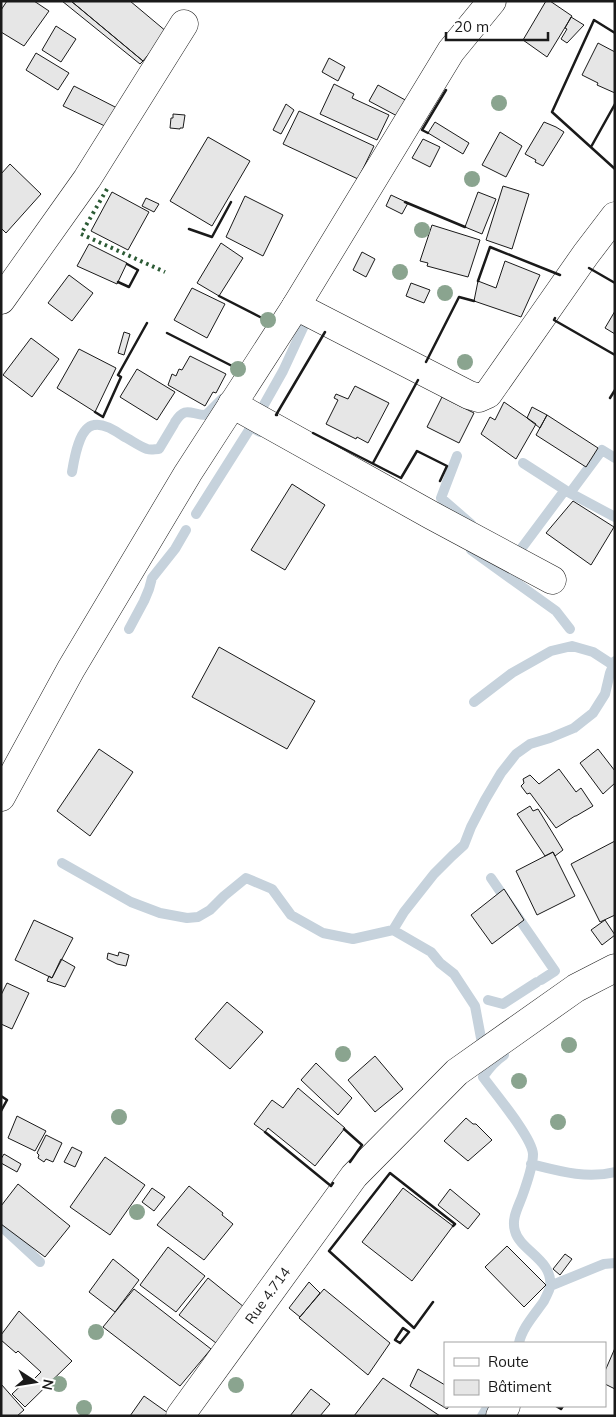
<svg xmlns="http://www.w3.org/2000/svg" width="616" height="1417" viewBox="0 0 616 1417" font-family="Mulish,sans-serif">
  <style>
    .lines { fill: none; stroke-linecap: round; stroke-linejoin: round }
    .stream { stroke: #c6d2dc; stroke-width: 10 }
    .building { fill: #e6e6e6; stroke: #1a1a1a }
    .street-casing { stroke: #1a1a1a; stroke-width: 29 }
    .street { stroke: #fff; stroke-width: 28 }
    .hedge { stroke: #2b5a34; stroke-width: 4; stroke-dasharray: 2.5 4; stroke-linecap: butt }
    .wall { stroke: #1a1a1a; stroke-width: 2.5 }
    .tree { fill: #8aa48f }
    .labels { text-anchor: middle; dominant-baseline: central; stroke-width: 4; stroke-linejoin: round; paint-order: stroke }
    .street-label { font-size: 14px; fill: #1a1a1a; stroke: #fff }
  </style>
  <rect width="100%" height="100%" fill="#fff"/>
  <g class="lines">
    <path class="stream" d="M261,410l22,-39 25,-54
      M175,422c11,-17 16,-7 31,-7l16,-16
      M457,456l-16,42 30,26
      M615,458l-13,-8 -32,43 45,24
      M72,472c2,-12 7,-45 22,-47 9,-2 22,6 29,11 8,4 16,10 24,13 4,1 8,0 12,0l15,-25
      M196,514l55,-87 9,5
      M471,550l85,61 14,18
      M515,557l50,-67 -42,-27
      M129,629l15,-28 5,-12 3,-11 23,-29 11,-19
      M474,702l38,-29 39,-22 21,-5 21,6 20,13
      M62,863l69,39 29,11 27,5 11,-1 12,-7 14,-14 22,-18 26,11 19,26 32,18 30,6 40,-9 38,22 9,11 14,11 21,32 6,32 7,10
      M491,878l64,93 -14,9
      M393,930l11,-18 30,-38 18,-18 12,-11 7,-18 14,-27 16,-27 15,-19 14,-10 20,-6 24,-10 19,-15 12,-19 5,-21 5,-12
      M488,1000l15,4 34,-22
      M504,1055c-9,6 -15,13 -21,22 11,15 49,60 50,77 0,13 -6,28 -10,40 -4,12 -12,24 -8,37 5,20 39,29 35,56 -1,5 -4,9 -6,14 -9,13 -22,27 -25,42
      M531,1164c28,7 55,15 84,8
      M1,1226l39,36
      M550,1286l54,-22 11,-1
      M482,1416l6,-10"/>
  </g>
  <path class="building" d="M7,1h27l15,10 -25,35 -23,-14v-22z
    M62,1h9l72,60 -3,3z
    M71,1h59l37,31 -24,29z
    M546,1h4l22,15 -25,41 -24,-17z
    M571,17l13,8 -17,18 -6,-4 6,-10 -2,-1z
    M56,26l20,13 -15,23 -19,-12z
    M598,43l17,9v41l-18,-8 1,-2 -16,-8z
    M36,53l33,20 -11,17 -32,-20z
    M329,58l16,9 -7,14 -16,-9z
    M334,84l20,10 -2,4 37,17 -12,25 -57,-26z
    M378,85l29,16 -8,16 -30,-16z
    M74,86l45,23 -10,19 -46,-22z
    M286,104l8,6 -13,24 -8,-4z
    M299,111l75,35 -16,33 -75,-35z
    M173,114l12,1 -2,13h-3v1l-10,-1 1,-10h2z
    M435,122l34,21 -6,11 -35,-21z
    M544,122l12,5 8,5 -21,34 -8,-4 1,-2 -11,-6z
    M500,132l22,14 -16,31 -24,-12z
    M208,137l42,24 -38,65 -42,-25z
    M423,139l17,8 -10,20 -18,-9z
    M10,164l31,30 -35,39 -5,-5v-54z
    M503,186l26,8 -17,55 -26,-9z
    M112,192l37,20 -21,38 -37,-19z
    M478,192l18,7 -14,35 -17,-7z
    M391,195l17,8 -6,11 -16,-8z
    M245,196l38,19 -20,41 -37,-19z
    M146,198l13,6 -5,8 -12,-6z
    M432,225l48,15 -12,37 -41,-11 1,-3 -8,-2z
    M221,243l22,15 -24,38 -22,-13z
    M89,244l38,19 -10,21 -40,-18z
    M362,252l13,7 -9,18 -13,-7z
    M505,261l35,14 -19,42 -47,-16 4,-20 18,7z
    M69,275l24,18 -21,28 -24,-18z
    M411,283l19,7 -6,13 -18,-7z
    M192,288l33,16 -18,34 -33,-18z
    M615,311v23l-10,-6z
    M124,332l6,2 -6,21 -6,-2z
    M31,338l28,21 -27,38 -29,-22z
    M79,349l37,19 -21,44 -38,-24z
    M190,356l36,18 -10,19 -3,-1 -8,14 -37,-21 4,-11 4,2 3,-7 3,1z
    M137,369l38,23 -18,28 -37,-23z
    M355,386l34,17 -21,40 -11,-6 -1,2 -30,-15 12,-24 -4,-2 2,-4 12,5z
    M442,397l32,16 -15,30 -32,-16z
    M504,402l32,22 -20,35 -35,-25 9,-17 5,3z
    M532,407l15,8 -7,13 -13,-10z
    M547,415l51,33 -12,19 -50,-32z
    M292,484l33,21 -40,65 -34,-20z
    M573,501l41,26 -23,38 -45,-32z
    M219,647l96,54 -28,48 -95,-52z
    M99,749l34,23 -43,64 -33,-25z
    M598,749l17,22v12l-12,11 -23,-31z
    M559,769l17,23 5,-4 12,18 -17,10h-1l-19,12 -26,-35 -3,1 -6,-8 3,-3 -1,-4 7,-4 9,9z
    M530,806l3,5 5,-2 25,41 -8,6 -2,-4 -8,4 -28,-42z
    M615,841v74l-15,7 -29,-58z
    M553,852l22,44 -38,19 -21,-44z
    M504,889l20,31 -32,24 -21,-29z
    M34,920l39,18 -21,40 -37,-18z
    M605,920l10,15 -13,10 -11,-15z
    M119,952l10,3 -3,11 -9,-2 -10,-5 1,-6 10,3z
    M61,959l14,8 -10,20 -18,-6 2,-5 3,2z
    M7,983l22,10 -17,36 -11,-5v-29z
    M227,1002l36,30 -33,37 -35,-30z
    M375,1056l28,33 -28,23 -27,-32z
    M316,1063l36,35 -14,17 -37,-35z
    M298,1088l47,40 -30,38 -47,-38 -3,4 -11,-8 18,-24 11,8z
    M17,1116l29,15 -11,20 -27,-13z
    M466,1118l7,6h3l16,16 -24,21 -24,-20z
    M46,1135l16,8 -9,19 -7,-3 -2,3 -6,-4 1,-3 -2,-2z
    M72,1147l10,5 -7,15 -11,-5z
    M4,1154l17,10 -4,8 -16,-9v-4z
    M105,1157l40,28 -35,50 -40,-28z
    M18,1184l52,42 -25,31 -44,-33v-18z
    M189,1186l34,27 -1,2 11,9 -29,36 -47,-35z
    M152,1188l13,9 -11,14 -12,-9z
    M403,1188l50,38 -41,55 -50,-39z
    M450,1189l30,25 -12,15 -30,-24z
    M507,1246l39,39 -22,22 -39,-40z
    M168,1247l37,29 -29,36 -36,-27z
    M565,1254l7,5 -12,16 -7,-6z
    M113,1259l26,21 -24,32 -26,-20z
    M208,1278l36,29 -28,36 -37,-28z
    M309,1282l11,11 -20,24 -11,-9z
    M134,1289l77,60 -31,37 -77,-59z
    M324,1289l66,54 -22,32 -69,-57z
    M19,1311l53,50 -47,46 -13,-13 18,-17 3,3 8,-8 -23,-21 -2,2 -15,-13v-5z
    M615,1348v41l-10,-5v-13z
    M418,1369l27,16v21h4l-2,3 -37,-23z
    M383,1378l57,38h-86z
    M1,1384l23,26 -7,6h-16z
    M311,1389l19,15 -10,12h-30z
    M144,1396l24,17 -2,3h-36z"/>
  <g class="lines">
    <defs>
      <g id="street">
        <path d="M1,300l86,-121 97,-155"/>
        <path d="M296,306l173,89 10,3 9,-4 98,-140 29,-38"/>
        <path d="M232,404l199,111 121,65"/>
        <path d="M1,797l70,-128 117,-196 108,-167 155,-255 41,-50"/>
        <path id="s1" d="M180,1416l174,-240 103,-104 119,-84 39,-20"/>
        <path d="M500,1416l6,-10"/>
      </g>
    </defs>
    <use href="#street" class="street-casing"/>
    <use href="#street" class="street"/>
    <path class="hedge" d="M107,189l-26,45 84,38"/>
    <path class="wall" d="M615,33l-21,-13 -42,92 63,57
      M428,133l-6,-3 24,-40
      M591,147l24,-43
      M405,202l60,25
      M189,229l23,8 19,-35
      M589,268l26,15
      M478,281l12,-34 70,28
      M118,282l11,5 9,-17 -11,-6
      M219,296l43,22
      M555,318l-1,2 61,35
      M167,333l71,36
      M426,362l33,-65 15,4
      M610,398l5,-8
      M95,412l8,5 18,-40 -3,-2 29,-52
      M277,415h-1l49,-83
      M313,433l88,45 16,-27 30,15 -7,15
      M373,463l45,-83
      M1,1096l6,4 -6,11
      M344,1129l18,16 -12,17
      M265,1132l66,54 2,-3
      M433,1302l-19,26 -85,-77 61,-78 65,51 -2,2
      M403,1328l6,4 -9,11 -5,-3z
      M556,1406l5,3 2,-3"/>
  </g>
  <g class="tree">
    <circle cx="499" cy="103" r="8"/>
    <circle cx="472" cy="179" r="8"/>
    <circle cx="422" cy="230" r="8"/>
    <circle cx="400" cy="272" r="8"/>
    <circle cx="445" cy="293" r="8"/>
    <circle cx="268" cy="320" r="8"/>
    <circle cx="465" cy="362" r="8"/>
    <circle cx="238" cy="369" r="8"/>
    <circle cx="569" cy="1045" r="8"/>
    <circle cx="343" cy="1054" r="8"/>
    <circle cx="519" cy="1081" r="8"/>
    <circle cx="119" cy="1117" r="8"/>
    <circle cx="558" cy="1122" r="8"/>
    <circle cx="137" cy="1212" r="8"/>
    <circle cx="96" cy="1332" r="8"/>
    <circle cx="59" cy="1384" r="8"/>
    <circle cx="236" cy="1385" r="8"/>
    <circle cx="84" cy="1408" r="8"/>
  </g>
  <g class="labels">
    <g class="street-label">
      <text stroke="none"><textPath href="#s1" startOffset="149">Rue 4.714</textPath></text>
    </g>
  </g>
  <rect width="616" height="1417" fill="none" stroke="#1a1a1a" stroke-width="5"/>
  <rect x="444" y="1342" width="162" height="65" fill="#ffffff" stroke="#a3a3a3"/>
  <rect x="454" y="1358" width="25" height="8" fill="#ffffff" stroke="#a3a3a3"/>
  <text x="488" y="1367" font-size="15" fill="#1a1a1a">Route</text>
  <rect x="454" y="1380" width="25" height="15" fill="#e6e6e6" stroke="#a3a3a3"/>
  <text x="488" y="1392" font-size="15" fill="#1a1a1a">Bâtiment</text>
  <g transform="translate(35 1382) rotate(102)" stroke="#ffffff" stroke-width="4" paint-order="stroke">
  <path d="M0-4L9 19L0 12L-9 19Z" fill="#1a1a1a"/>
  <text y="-8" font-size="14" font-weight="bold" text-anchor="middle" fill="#1a1a1a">N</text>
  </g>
  <path d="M446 32v8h102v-8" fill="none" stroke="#1a1a1a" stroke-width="2.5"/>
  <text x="454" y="32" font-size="15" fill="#1a1a1a" stroke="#ffffff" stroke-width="4" paint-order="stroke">20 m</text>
</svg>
